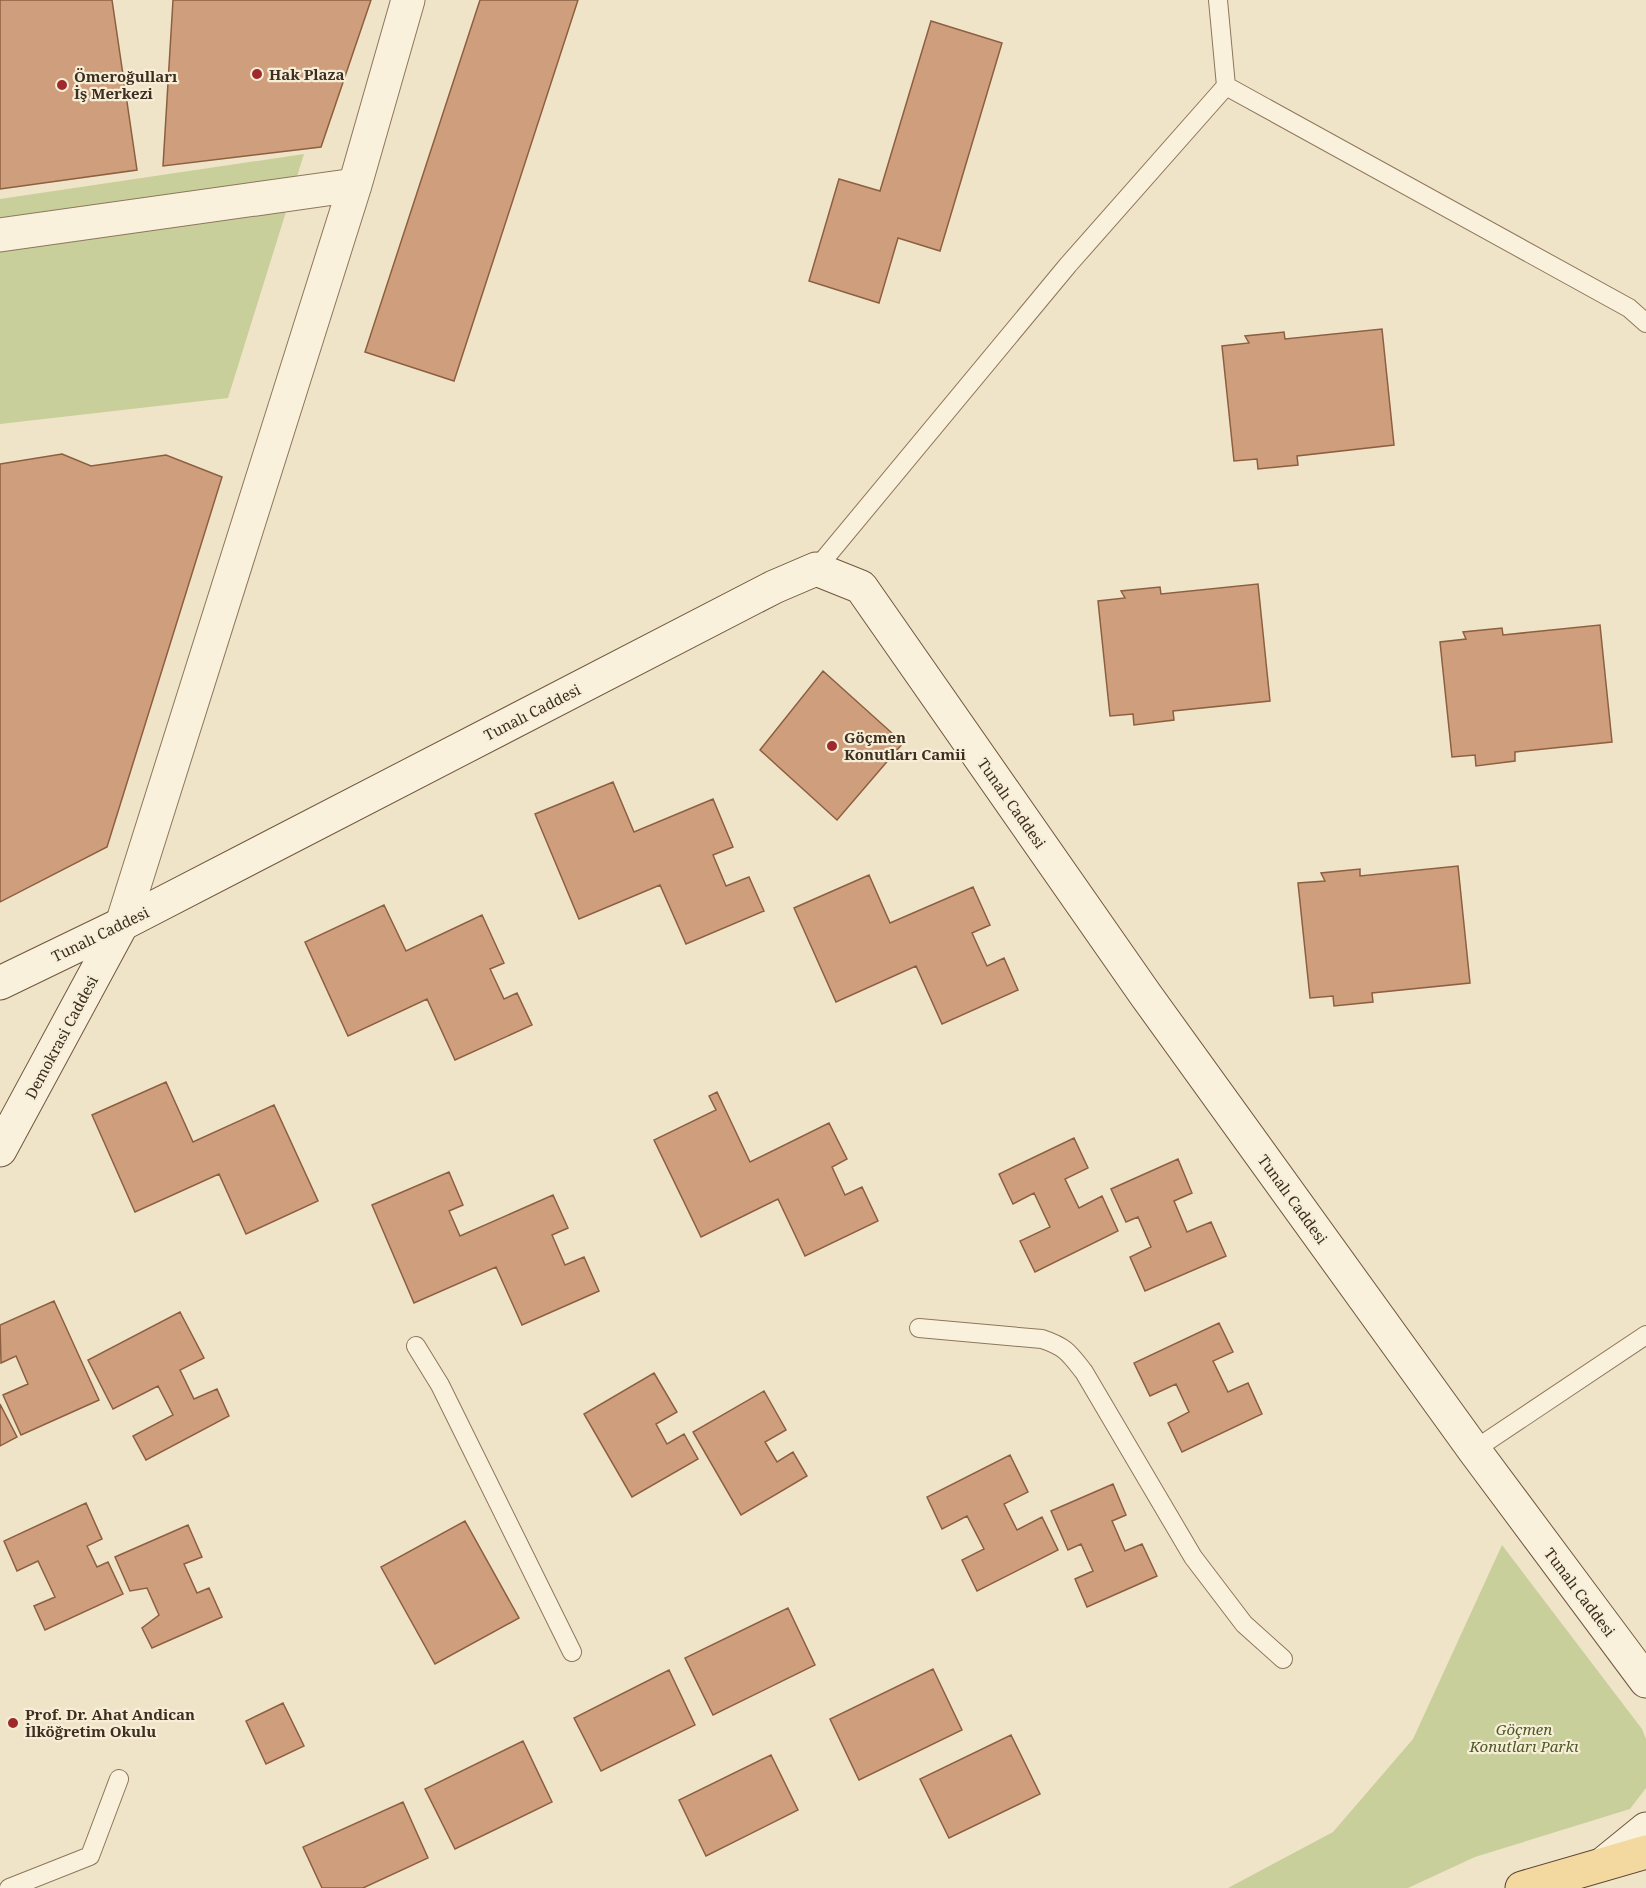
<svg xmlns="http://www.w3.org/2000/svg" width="1646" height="1888" viewBox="0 0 1646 1888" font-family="'Noto Serif',serif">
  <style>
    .green { fill: #c9cf9b }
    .building { fill: #cf9f7d; stroke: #8d5f41; stroke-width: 1.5 }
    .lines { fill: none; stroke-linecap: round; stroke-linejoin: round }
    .lane-casing { stroke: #8d765c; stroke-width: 20 }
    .street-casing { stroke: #8d765c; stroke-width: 35 }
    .secondary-casing { stroke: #6f573f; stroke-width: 35 }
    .primary-casing { stroke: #5b4430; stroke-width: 35 }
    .lane { stroke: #faf1dc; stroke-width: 18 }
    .street { stroke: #faf1dc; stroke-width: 33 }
    .secondary { stroke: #faf1dc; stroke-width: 33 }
    .primary { stroke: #f3d9a0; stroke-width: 33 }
    .poi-dot { fill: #9e2a2b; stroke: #f7eed8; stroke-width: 2 }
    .labels { text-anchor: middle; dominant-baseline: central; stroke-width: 4.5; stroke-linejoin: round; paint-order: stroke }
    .poi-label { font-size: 15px; font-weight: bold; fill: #3d2e20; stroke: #f7eed8; text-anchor: start }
    .street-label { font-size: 15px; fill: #3d2e20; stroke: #f7eed8 }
    .park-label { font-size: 15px; font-style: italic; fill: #4d5a26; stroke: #f7eed8 }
  </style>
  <rect width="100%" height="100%" fill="#f0e4c8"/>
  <path class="green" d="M304,154l-76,244 -228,26v-225z
    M1502,1545l140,184 4,10v49l-16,21 -155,48 -67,31h-180l105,-56 80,-93z"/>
  <path class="building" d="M0,0h112l25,170 -137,19z
    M173,0h198l-50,147 -158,19z
    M480,0h98l-124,381 -89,-29z
    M931,21l71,22 -62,208 -42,-13 -19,65 -70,-22 30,-102 41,12z
    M1382,329l12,116 -97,11 1,9 -40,4 -1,-10 -23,2 -12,-115 27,-3 -4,-7 39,-4 1,7z
    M62,454l29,12 75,-11 56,22 -115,370 -107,55v-438z
    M1258,584l12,117 -97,10 1,9 -40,5 -1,-11 -23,2 -12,-115 27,-3 -4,-7 39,-4 1,7z
    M1600,625l12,117 -97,10v9l-39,5 -1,-11 -23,2 -12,-115 26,-3 -3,-7 39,-4 1,7z
    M823,671l80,72 -66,77 -77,-70z
    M613,782l21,50 79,-33 20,48 -20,8 13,31 23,-9 15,34 -78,33 -26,-59 -81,34 -44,-105z
    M1458,866l12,117 -98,10 1,9 -39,4 -1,-10 -23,2 -12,-115 27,-2 -4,-8 39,-4v7z
    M869,875l21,48 83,-36 17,38 -18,8 15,33 17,-8 14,32 -76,34 -26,-58 -80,36 -42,-94z
    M384,905l22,46 76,-36 22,48 -14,6 14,30 13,-6 15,32 -77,35 -28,-61 -79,37 -43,-94z
    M166,1082l27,60 81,-37 44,96 -72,33 -27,-60 -84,38 -43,-97z
    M717,1092l33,70 79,-39 18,36 -15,8 13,28 17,-8 16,34 -73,35 -27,-57 -77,38 -47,-97 62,-30 -7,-14z
    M1074,1138l14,30 -23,11 14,29 23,-12 16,35 -83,41 -15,-31 30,-14 -16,-34 -21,11 -14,-30z
    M1178,1159l14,34 -18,8 13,31 24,-10 15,34 -81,35 -15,-34 21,-10 -13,-30 -12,5 -15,-33z
    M449,1172l14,33 -14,6 11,25 93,-41 15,33 -16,7 13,30 19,-8 15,34 -77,34 -26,-58 -82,36 -42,-98z
    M54,1301l45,99 -78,35 -18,-40 25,-11 -12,-28 -15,7 -1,-38z
    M180,1312l24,46 -24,12 14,29 23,-10 12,27 -83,44 -13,-24 40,-21 -15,-29 -45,23 -25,-49z
    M1219,1323l14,29 -20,9 15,31 20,-9 14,31 -80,38 -14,-29 21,-11 -13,-28 -26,12 -16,-33z
    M654,1373l23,39 -21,12 11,20 17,-10 14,25 -66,38 -48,-83z
    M764,1391l22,39 -21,12 12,20 16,-10 14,24 -66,39 -48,-83z
    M0,1404l17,33 -17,9z
    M1010,1455l18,37 -24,12 13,26 25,-13 16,33 -81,41 -15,-31 22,-11 -17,-33 -25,13 -15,-32z
    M1113,1484l13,31 -14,6 13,30 17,-7 15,32 -70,31 -12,-28 18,-8 -12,-27 -13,6 -17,-39z
    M86,1503l16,36 -15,7 10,21 11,-5 15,32 -78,36 -11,-24 21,-9 -17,-36 -21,10 -13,-30z
    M465,1521l54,97 -84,46 -54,-97z
    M188,1525l14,32 -18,7 13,29 12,-5 13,29 -70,31 -10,-20 17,-13 -12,-27 -17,3 -15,-34z
    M788,1608l27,57 -102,50 -28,-57z
    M933,1669l29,61 -103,50 -29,-61z
    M669,1670l26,55 -94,46 -27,-53z
    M283,1703l21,43 -38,18 -20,-43z
    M1011,1735l29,59 -91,44 -29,-59z
    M523,1741l29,61 -97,47 -30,-60z
    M771,1755l27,55 -92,46 -27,-56z
    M403,1802l25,56 -65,30h-41l-19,-41z"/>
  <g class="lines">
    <defs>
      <path id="lane" d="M1226,86l403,222 17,15
        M816,569l252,-304 158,-179 -8,-86
        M919,1328l123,11c24,8 27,14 42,33l109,185 51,67 39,35
        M416,1346l24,39 132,267
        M1474,1450l172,-115
        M9,1888l81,-32 29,-77"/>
      <path id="street" d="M0,235l355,-50
        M122,924l233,-739 53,-185"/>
      <path id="secondary" d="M0,983l122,-59 652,-337 42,-18 45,18 284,407 329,456 172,231
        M0,1150l122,-226
        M1603,1864l43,-35"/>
      <path id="primary" d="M1522,1888l124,-36"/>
    </defs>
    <use href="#lane" class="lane-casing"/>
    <use href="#street" class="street-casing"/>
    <use href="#secondary" class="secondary-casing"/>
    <use href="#primary" class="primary-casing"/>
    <use href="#lane" class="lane"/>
    <use href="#street" class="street"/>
    <use href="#secondary" class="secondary"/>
    <use href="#primary" class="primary"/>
  </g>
  <g class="poi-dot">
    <circle cx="257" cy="74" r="6"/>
    <circle cx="62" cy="85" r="6"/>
    <circle cx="832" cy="746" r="6"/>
    <circle cx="13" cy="1723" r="6"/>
  </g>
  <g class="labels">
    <g class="poi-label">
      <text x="269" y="74">Hak Plaza</text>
      <text x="74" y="76">Ömeroğulları<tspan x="74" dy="17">İş Merkezi</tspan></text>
      <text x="844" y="737">Göçmen<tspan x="844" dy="17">Konutları Camii</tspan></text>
      <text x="25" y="1714">Prof. Dr. Ahat Andican<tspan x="25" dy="17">İlköğretim Okulu</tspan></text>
    </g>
    <g class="street-label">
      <text transform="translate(532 712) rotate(-27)">Tunalı Caddesi</text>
      <text transform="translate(1012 803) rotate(55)">Tunalı Caddesi</text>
      <text transform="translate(100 934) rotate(-26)">Tunalı Caddesi</text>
      <text transform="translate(61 1037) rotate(-62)">Demokrasi Caddesi</text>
      <text transform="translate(1293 1199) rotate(54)">Tunalı Caddesi</text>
      <text transform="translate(1580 1592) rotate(53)">Tunalı Caddesi</text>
    </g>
    <g class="park-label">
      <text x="1524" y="1729">Göçmen<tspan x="1524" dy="17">Konutları Parkı</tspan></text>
    </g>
  </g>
</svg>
